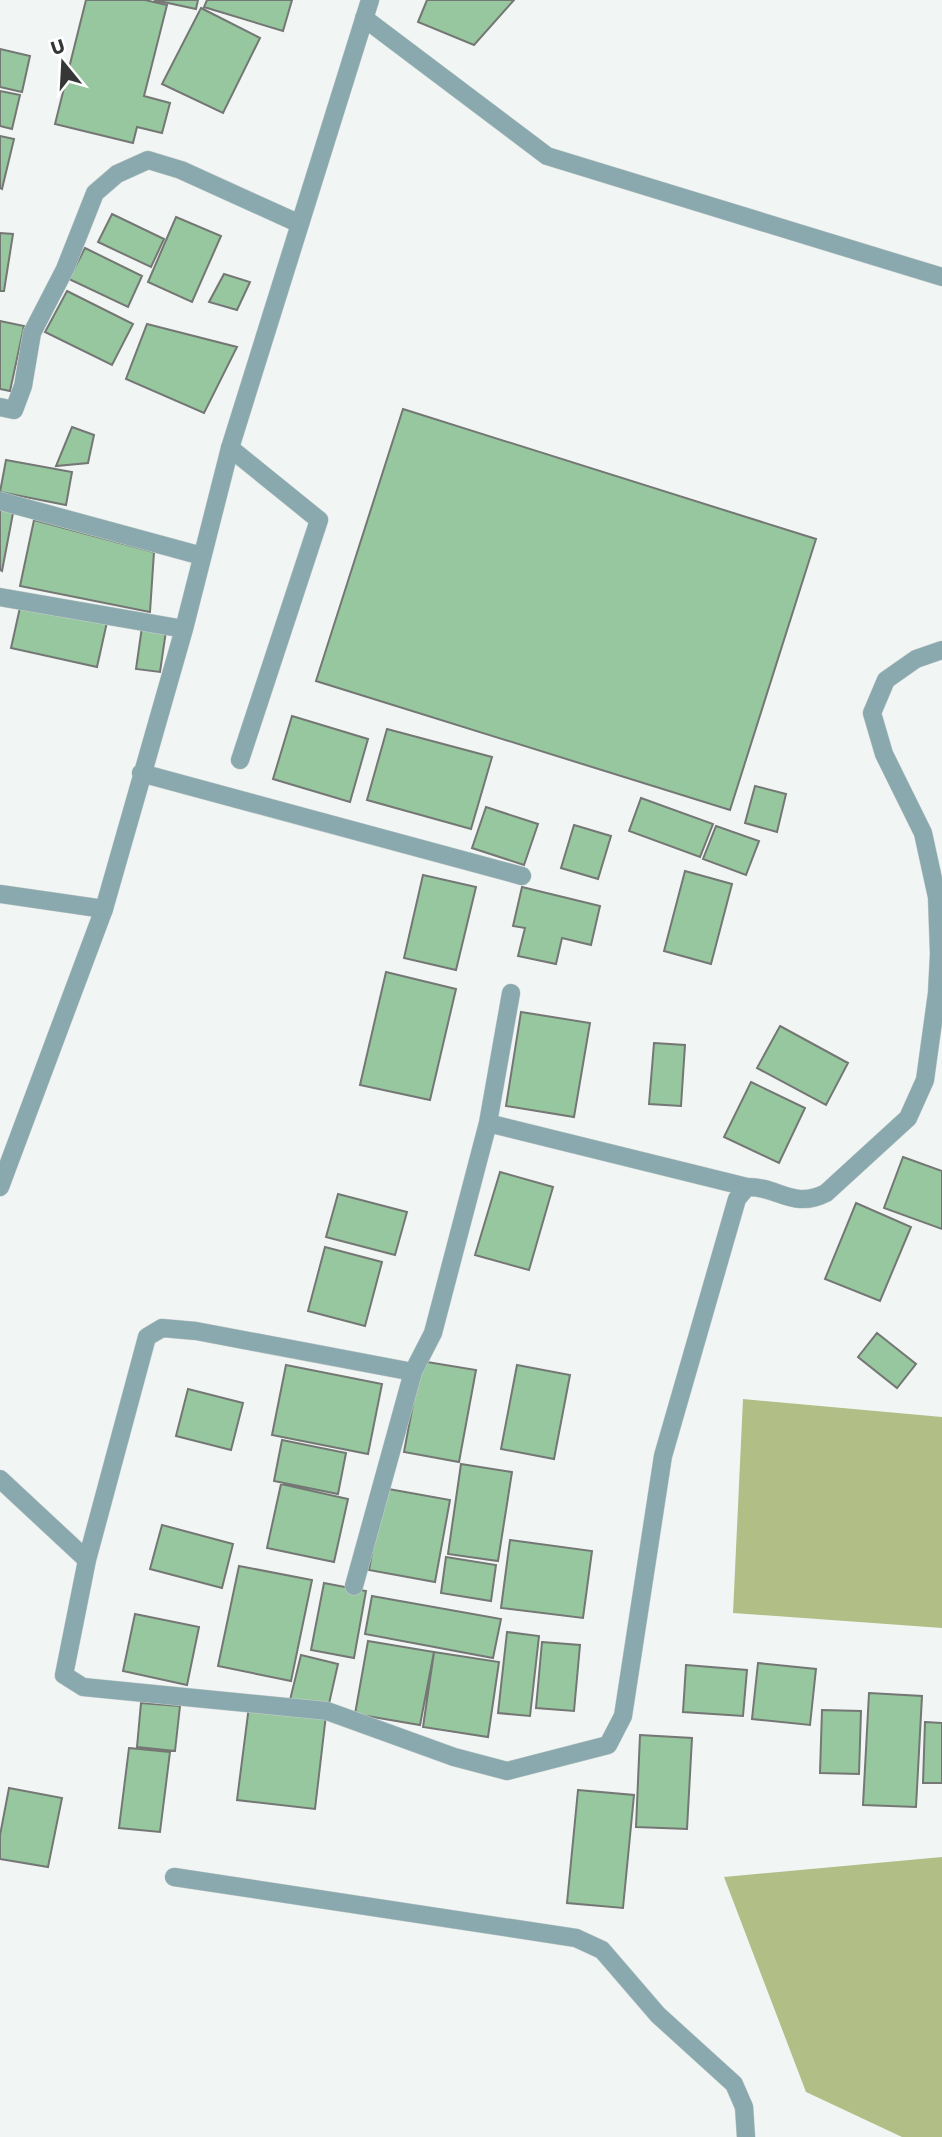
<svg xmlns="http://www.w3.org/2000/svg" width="942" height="2137" viewBox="0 0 942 2137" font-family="Poppins,sans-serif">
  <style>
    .forest { fill: #b1be86 }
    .building { fill: #96c79e; stroke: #747774; stroke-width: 2 }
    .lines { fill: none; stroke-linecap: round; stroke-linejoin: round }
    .lane-casing { stroke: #cbd0cf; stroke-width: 19 }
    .street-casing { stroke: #cbd0cf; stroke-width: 19 }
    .lane { stroke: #8aa9ae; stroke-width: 18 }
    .street { stroke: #8aa9ae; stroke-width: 18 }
  </style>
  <rect width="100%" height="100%" fill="#f1f6f5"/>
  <path class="forest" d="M743,1399l199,18v211l-209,-15z
    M942,1857v280h-40l-96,-45 -82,-215z"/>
  <path class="building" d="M86,0h59l22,5 -23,91 26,7 -8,30 -25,-6 -4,16 -78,-19z
    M154,0h44l-2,9z
    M207,0h85l-9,31 -79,-24z
    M427,0h87l-40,45 -56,-23z
    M201,8l59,30 -37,75 -61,-29z
    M0,49l30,7 -8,36 -22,-5z
    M0,91l20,4 -8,34 -12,-3z
    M0,136l14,3 -12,50 -2,-1z
    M112,214l52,25 -13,28 -53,-25z
    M176,217l45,19 -29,66 -44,-20z
    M0,233l13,1 -9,57h-4z
    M85,248l57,28 -14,31 -59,-28z
    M224,274l26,8 -13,28 -28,-8z
    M67,291l66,33 -21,41 -67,-33z
    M0,321l24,5 -14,65 -10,-2z
    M147,324l90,23 -33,66 -78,-34z
    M403,409l413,130 -86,271 -414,-129z
    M72,427l22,8 -6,28 -32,3z
    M6,460l66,12 -6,33 -66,-13z
    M0,506l14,2 -12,63 -2,-1z
    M34,520l120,32 -4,60 -130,-26z
    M21,603l86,19 -10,45 -86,-19z
    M142,627l24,4 -6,41 -24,-3z
    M292,716l76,23 -18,63 -77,-23z
    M387,729l105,28 -21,72 -104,-29z
    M755,786l31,8 -9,38 -32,-9z
    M641,798l72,26 -13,33 -71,-26z
    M486,807l52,17 -14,41 -52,-17z
    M574,825l37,11 -13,43 -37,-11z
    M716,826l43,15 -13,34 -43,-16z
    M685,871l47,13 -21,80 -47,-13z
    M423,875l53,12 -20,83 -52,-12z
    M522,887l78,19 -9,39 -29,-7 -6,26 -38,-8 7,-28 -12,-2z
    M386,972l70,17 -26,111 -70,-15z
    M521,1012l69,11 -16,94 -68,-11z
    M780,1026l68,37 -22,42 -69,-37z
    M654,1043l31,2 -4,61 -32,-2z
    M751,1082l54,26 -26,55 -55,-26z
    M903,1157l39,14v58l-58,-21z
    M500,1172l53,15 -24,83 -54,-15z
    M338,1194l69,18 -12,43 -69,-18z
    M856,1203l55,24 -31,74 -55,-22z
    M325,1247l57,15 -17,64 -57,-15z
    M877,1333l39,31 -19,24 -39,-31z
    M421,1361l55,9 -17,92 -55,-10z
    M286,1365l96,19 -14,70 -96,-19z
    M517,1365l53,10 -16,84 -53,-10z
    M188,1389l55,14 -12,47 -55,-14z
    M282,1440l64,13 -8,41 -64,-13z
    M461,1464l51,8 -14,89 -50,-7z
    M281,1484l67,15 -14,63 -67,-14z
    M383,1488l67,12 -15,82 -66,-12z
    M162,1525l71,19 -11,44 -72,-19z
    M510,1540l82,11 -9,67 -82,-10z
    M446,1557l50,8 -5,36 -50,-8z
    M239,1566l73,14 -21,101 -73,-15z
    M324,1583l42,8 -12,67 -43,-8z
    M372,1596l129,23 -8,39 -128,-24z
    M135,1614l64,13 -12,58 -64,-14z
    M507,1632l32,4 -9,80 -32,-3z
    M368,1641l66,11 -14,73 -65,-11z
    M542,1642l38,3 -6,66 -38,-3z
    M434,1652l65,10 -11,75 -65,-10z
    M301,1655l37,9 -10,44 -38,-8z
    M758,1663l58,6 -6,56 -58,-6z
    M686,1665l61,5 -4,46 -60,-4z
    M869,1693l53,3 -6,111 -53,-2z
    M141,1703l39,3 -5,45 -38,-4z
    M249,1706l77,9 -11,94 -78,-9z
    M822,1710l39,1 -2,63 -39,-1z
    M925,1722l17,1v60h-19z
    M640,1735l52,3 -5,91 -51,-2z
    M129,1748l41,4 -10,80 -41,-4z
    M9,1788l53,10 -14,69 -48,-8v-24z
    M578,1790l56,5 -11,113 -56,-5z"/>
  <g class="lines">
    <defs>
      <path id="lane" d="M230,448l89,72 -79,240
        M0,894l104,15
        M174,1877l402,61 26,12 56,65 76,69 10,23 2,30"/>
      <path id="street" d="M364,18l183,138 395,121
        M0,407l14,3 9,-24 9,-53 33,-64 30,-76 22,-19 31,-14 33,10 119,54
        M0,501l202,55
        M0,597l184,32
        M141,773l381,103
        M488,1123l259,64
        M0,1187l104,-278 80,-280 46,-181 140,-448
        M0,1479l87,81 -23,115 19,12 244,24 127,46 53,14 101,-26 15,-29 40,-260 74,-257 10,-12c31,-1 46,23 79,6l82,-75 17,-38 12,-87 2,-39 -2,-57 -14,-64 -39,-79 -12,-41 14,-33 30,-21 26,-9
        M87,1560l60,-223 15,-9 34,3 217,41 20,-39 55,-210 23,-130
        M354,1586l59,-214"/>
    </defs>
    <use href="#lane" class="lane-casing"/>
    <use href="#street" class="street-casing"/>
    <use href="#lane" class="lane"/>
    <use href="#street" class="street"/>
  </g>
  <g transform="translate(63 63) rotate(342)" stroke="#ffffff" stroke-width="5" paint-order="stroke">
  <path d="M0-5L12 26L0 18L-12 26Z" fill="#353736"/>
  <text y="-10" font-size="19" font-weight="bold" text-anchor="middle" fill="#353736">U</text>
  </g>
</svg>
